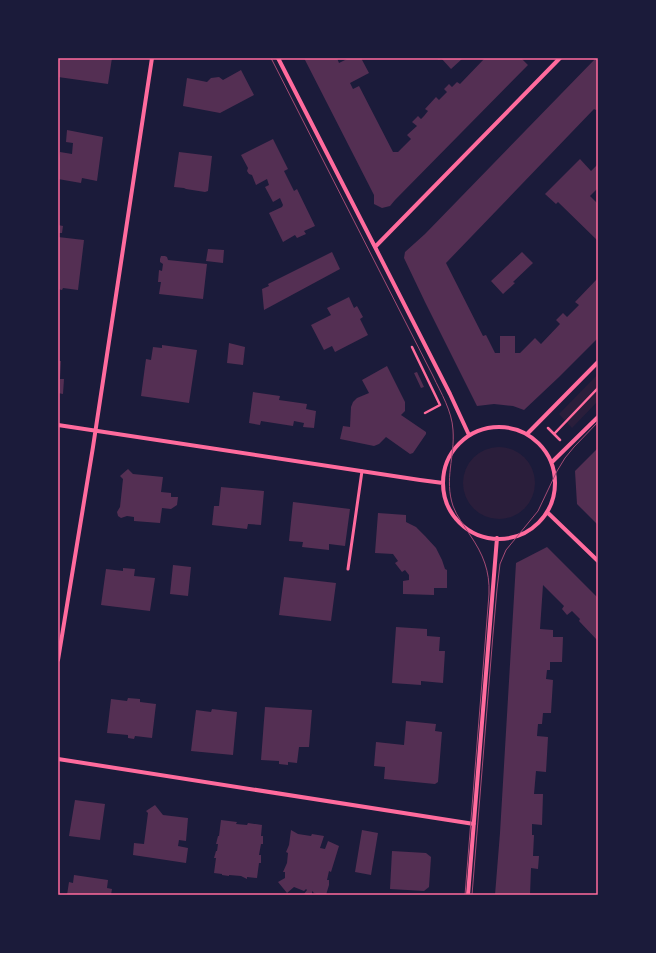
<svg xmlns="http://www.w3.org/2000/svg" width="656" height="953" viewBox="0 0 656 953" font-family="Overpass,sans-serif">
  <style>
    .green { fill: #2a1e3b }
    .building { fill: #542f53 }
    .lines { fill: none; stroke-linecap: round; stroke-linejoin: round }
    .path { stroke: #ff6b9d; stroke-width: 2.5 }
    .service { stroke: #ff6b9d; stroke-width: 3 }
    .minor { stroke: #ff6b9d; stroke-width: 4 }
    .tram { stroke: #a44b75; stroke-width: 1 }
    .neatline { fill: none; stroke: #ff6b9d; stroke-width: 1.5 }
  </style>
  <rect width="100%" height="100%" fill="#1b1b3a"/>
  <path class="green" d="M598,374v27l-26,27 -13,-14z
    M463 483a36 36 0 1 1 72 0a36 36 0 1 1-72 0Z"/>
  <path class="building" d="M58,58h54l-4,26 -50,-7z
    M304,58h33l2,5 10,-5h12l8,15 -19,10 3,6 6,-3 34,66h5l13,-13 -4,-4 10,-9 -5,-4 6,-6 3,3 3,-3 4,-5 -3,-2 11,-12 3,3 8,-8 -3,-3 5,-5 3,3 5,-5 3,2 25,-26h36l7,7 -133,135 -5,6 -8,2 -8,-4v-9z
    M436,58h27l-12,11 -10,-11 -2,2z
    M596,58h2v50l-2,2 -2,-1 -148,154 37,73 3,-1 9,18h5v-17h15v17h5l15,-15 6,6 19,-20 -4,-4 7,-7 4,4 12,-12 -4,-3 23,-24v60l-39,39 -35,33 -11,-4 -19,-2 -17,2 -52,-104 -21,-44 1,-6 20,-18z
    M241,70l13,25 -34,18 -37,-7 4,-28 20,4 4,-4 8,-1 4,3z
    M67,130l36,7 -6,44 -15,-3 -1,5 -23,-4v-14l2,-13 12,2 1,-11 -7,-1z
    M273,139l15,30 -4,2 10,20 3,-2 18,37 -11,5 2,3 -9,4 -2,-3 -12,7 -14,-29 13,-6 1,-2 -3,-7 -7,4 -8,-15 4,-2 -2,-6 -11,6 -4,-10 -3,-1 -2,-3 1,-3 -7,-13z
    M179,152l33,4 -4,35 -3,1 -19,-3 -2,-1 -10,-1z
    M580,159l11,12 7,-7v24l-8,8 8,8v37l-40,-39 -2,2 -11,-10z
    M58,225l5,1 -1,7h-4z
    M58,237l26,3 -6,50 -15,-2 -1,2 -4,-1z
    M208,249l16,1 -1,13 -17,-2z
    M332,252l8,17 -76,41 -2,-21 7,-3 -1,-2z
    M522,252l11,11 -20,19 2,1 -12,11 -12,-13z
    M161,256h4l2,1 1,3 39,4 -4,35 -44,-5 2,-12h-3l1,-12 3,1 1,-7 -3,-2v-3z
    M349,297l5,11 3,-2 6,11 -3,2 8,16 -33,17 -3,-6 -8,4 -13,-25 20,-10 -4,-7z
    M229,343l16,4 -2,18 -16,-2z
    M162,345l35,5 -8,53 -48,-7 5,-37 5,1 2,-13 9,1z
    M58,361h3l-1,18h4l-1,15 -5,-1z
    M387,366l18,36v9l-4,4 25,17v2l-13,19 -3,1 -24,-17 -7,7 -5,2 -34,-7 3,-13 7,1 1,-20 2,-5 4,-4 12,-5 -7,-13z
    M417,372l7,15 -3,1 -7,-15z
    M253,392l27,4 -1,4 28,4 -1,5 10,2 -2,17 -11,-1 1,-4 -10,-2 -1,5 -32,-5 -1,4 -11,-2z
    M598,448v77l-21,-21 -2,-33z
    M128,469l5,5 30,3 -2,15 10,1v4h7l-1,8 -6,4 -9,-1 -2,15 -26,-2v-4l-7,-1 -6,2 -3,-2 -1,-4 3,-5 3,-28 -3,-3z
    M221,487l43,4 -3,34 -13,-1 -1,5 -35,-4 2,-19h5z
    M293,502l57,7 -5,37 -16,-2v6l-27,-3 1,-5 -14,-1z
    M378,513l28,2v7l10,5 9,9 11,12 6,12 3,9 2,1v18h-13v7l-31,-1v-13l6,-1v-5l-4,-5 -3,2 -7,-9 3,-2 -5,-7 -18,-1z
    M547,547l51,51v43l-19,-20 1,-2 -8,-8 -5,4 -5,-6 2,-3 -21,-21 -3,44 13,1v7h10l-1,25h-12v8h-3l-1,9 7,1 -2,33h-8l-1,11h-4l-1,12 11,1 -2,35 -10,-1 -2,23h9l-1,31 -10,-1v11h2l-1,21h6l-1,13 -7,-1 -1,27h-35l5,-62 16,-270z
    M173,565l18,2 -3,29 -18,-2z
    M123,568l12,1 -1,7 21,2 -5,33 -49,-6 5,-36 17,2z
    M284,577l52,6 -5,38 -52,-6z
    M396,627l31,2v7l13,1 -1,14h6l-2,32 -22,-2v4l-29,-2z
    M128,698l12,1v3l16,2 -4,34 -17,-2 -1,3 -6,-1v-3l-21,-2 4,-34 16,2z
    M265,707l47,3 -3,37h-10l-2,16 -9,-1v3l-9,-1v-3l-18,-1z
    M212,709l25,3 -4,43 -42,-4 5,-41 15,2z
    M406,721l30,3 -1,7 7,1 -4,50 -3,2 -51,-5 1,-12 -11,-1 2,-24 28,3z
    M75,800l30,4 -5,36 -31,-4z
    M155,805l8,10 25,3 -2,23 -7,-1 -1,6 10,2 -2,15 -53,-8 1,-12 10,1 4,-31 -2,-2z
    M221,820l16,2 -1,2 11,1 1,-2 14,2 -1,11h2v8h-2l-2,11h2v8h-2l-2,15 -10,-1v2l-6,-3 -12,-1v1l-7,-1v-1l-8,-1 2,-15h-2l2,-7h1l1,-7h-2l2,-8h1z
    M291,830l7,4 13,2 1,-2 12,2 -4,12 5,1 3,-8 11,5 -8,26 -2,-1 -2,9h2v5l-3,10h-7l-5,-2 -2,-2v4h-3l-5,-1 3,-4 -1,-1 -2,2 -10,-4 -7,6 -9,-11 7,-4v-6h-2l4,-9 1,-10 -2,-1 3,-7z
    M362,830l16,3 -7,42 -16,-3z
    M392,851l34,2 5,4 -2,30 -5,4 -34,-2z
    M74,875l34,5 -1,8 5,1 -1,6h-44l2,-13 4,1z"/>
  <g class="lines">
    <path class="path" d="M412,347l28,58 -15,8
      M548,428l12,12
      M554,434l44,-46"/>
    <path class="service" d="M348,569l14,-98"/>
    <path class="minor" d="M278,58l97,189 75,147 19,41
      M375,247l185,-189
      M58,425l362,55 23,3
      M443 483a56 56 0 1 1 112 0a56 56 0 1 1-112 0Z
      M527,434l71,-72
      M552,462l46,-45
      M547,512l51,49
      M58,660l35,-213 59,-389
      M58,759l416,65
      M468,895l29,-357"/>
    <path class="tram" d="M271,58l162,318c8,17 19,35 20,54 2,27 -9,49 0,76 4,11 11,19 17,29 13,19 20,36 19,59l-24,301
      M472,895l21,-261 4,-45 3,-25 6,-14 32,-39 19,-40 8,-13 9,-11 24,-25"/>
  </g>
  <rect width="656" height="953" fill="none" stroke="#1b1b3a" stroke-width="118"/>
  <rect x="59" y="59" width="538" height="835" class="neatline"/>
</svg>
